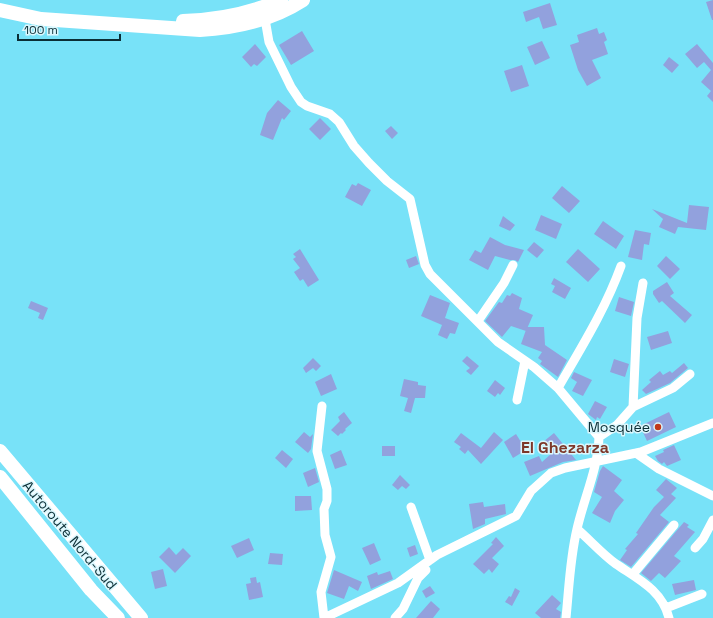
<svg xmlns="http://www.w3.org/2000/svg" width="713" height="618" viewBox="0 0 713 618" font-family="'Space Grotesk',sans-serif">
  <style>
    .building { fill: #92a1dd }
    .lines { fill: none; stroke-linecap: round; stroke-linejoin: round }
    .minor { stroke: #fff; stroke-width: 9 }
    .highway { stroke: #fff; stroke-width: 14 }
    .poi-dot { fill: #c2371c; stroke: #dbf7fd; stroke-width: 1.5 }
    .labels { text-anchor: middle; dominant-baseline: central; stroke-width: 3; stroke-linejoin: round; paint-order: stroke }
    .poi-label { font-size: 14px; fill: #0b2e35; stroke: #dbf7fd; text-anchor: end }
    .street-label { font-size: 14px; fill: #0b2e35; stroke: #dbf7fd }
    .quarter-label { font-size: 16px; font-weight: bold; fill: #7e382a; stroke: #dbf7fd }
  </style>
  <rect width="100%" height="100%" fill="#78e2f8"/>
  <path class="building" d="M713,0v20h-1l-6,-18z
    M550,3l7,22 -14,4 -4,-12 -13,5 -3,-10z
    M597,28l2,6 5,-2 3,8 -3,2 4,12 -16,6 9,18 -14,8 -9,-16 -8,-25 9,-3 -2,-7z
    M302,31l12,20 -23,14 -12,-20z
    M542,41l8,17 -15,7 -8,-18z
    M255,44l11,13 -9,9 -3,-2 -3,3 -9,-10z
    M697,44l16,19v39l-6,-6 4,-5 -10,-9 10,-12 -7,-8 -7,6 -12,-14z
    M669,57l10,8 -7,8 -9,-8z
    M522,65l7,21 -18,6 -7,-21z
    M278,100l13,11 -7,9 -2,-2 -9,22 -13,-5 7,-22z
    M320,118l11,11 -11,11 -11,-11z
    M391,126l7,7 -6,6 -7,-8z
    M358,183l13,7 -9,16 -17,-9 7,-13 4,2z
    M562,186l18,15 -11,12 -17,-15z
    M689,205l20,2 -3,23 -28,-3 -3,7 -16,-7 4,-8 -11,-10 35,14z
    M541,215l21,9 -6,15 -21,-9z
    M503,216l12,9 -5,6 -11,-5z
    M603,221l21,15 -8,13 -22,-15z
    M635,230l16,3 -2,12 -5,-1 -2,16 -14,-3z
    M490,237l15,8 19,5 -6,12 -3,-2h-5l-15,-4 -7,14 -19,-10 6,-10 6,3z
    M534,242l10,8 -7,8 -10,-8z
    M300,249l19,31 -11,7 -5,-8 -3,2 -6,-9 6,-4 -7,-9 3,-2 -3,-3z
    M578,249l22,20 -12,13 -22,-20z
    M416,256l3,8 -10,4 -3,-8z
    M666,256l14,13 -10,10 -13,-13z
    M554,278l17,10 -6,11 -13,-7 3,-6 -4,-2z
    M667,282l7,11 -4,3 22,19 -7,8 -23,-22 -3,2 -6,-9v-3z
    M512,293l10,5 -3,11 14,6 -7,16 -15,-5 -9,11 -17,-16 14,-19 3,1 5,-8 3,1z
    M430,295l20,8 -5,15 14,5 -4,11 -5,-1 -3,6 -9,-4 4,-10 -21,-9z
    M619,297l15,5 -3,14 -16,-5z
    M31,301l17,7 -5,12 -5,-2 2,-5 -12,-5z
    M527,327h17l1,18 22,15 -9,17 -18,-13 2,-3 -4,-3 4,-6 -21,-8z
    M668,331l4,12 -21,7 -4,-13z
    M467,356l12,10 -8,9 -5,-4 4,-3 -8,-7z
    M313,358l8,8 -5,5 -3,-3 -7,5 -3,-5z
    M614,359l15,5 -4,13 -15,-5z
    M684,363l4,5 -18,15 -24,11 -4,-4 9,-8 -2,-2 11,-9 3,4 7,-4 2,2z
    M574,372l18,8 -9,16 -11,-5 5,-9 -6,-4z
    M331,374l6,15 -16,7 -6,-14z
    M404,379l14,3v3l8,1 -1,12h-10l-4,15 -7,-2 4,-13 -8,-2z
    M495,380l10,8 -5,7 -2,-2 -3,4 -8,-6z
    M595,401l12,6 -7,12 -3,-2 -1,3 -8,-6z
    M344,412l8,11 -7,6 1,1 -4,4 -1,-1 -3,3 -7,-6 9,-9 -2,-4z
    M669,412l7,15 -29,14 -7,-15z
    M304,432l6,5 3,-3 -2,15 -3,4 -13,-11z
    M494,432l9,8 -22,24 -13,-14 -3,4 -6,-5 2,-2 -7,-5 7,-9 20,15z
    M554,433l22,27 -13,2 -33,14 -6,-14 15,-6 3,6 10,-9 -9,-11z
    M516,434l10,16 -13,8 -9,-16z
    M674,445l7,15 -14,6 -3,-4 -2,2 -4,-3 -3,-5 9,-4 -1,-2z
    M382,446h13v10h-13z
    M282,450l11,9 -7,9 -11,-10z
    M341,450l6,15 -12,4 -5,-14z
    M603,466l19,14 -8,11 10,9 -9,11 -5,12 -18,-10 10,-16 -8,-5 6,-21z
    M315,468l4,14 -11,5 -5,-14z
    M400,475l10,10 -4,4 -4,-3 -4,4 -6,-5z
    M666,479l11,9 -6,6 5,4 -16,17 9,7 -38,45 -11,-7 7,-10 -2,-1 13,-15 -2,-1 18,-26 10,-10 -8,-7z
    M295,496h16l1,14 -17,1z
    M483,502l1,5 21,-3 1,10 -21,5v5l-12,5 -4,-25z
    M684,522l5,3 -2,2 8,5 -21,24 7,5 -16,17 -6,-5 -8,8 -10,-8z
    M496,537l8,9 -12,12 7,6 -7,9 -3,-4 -5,5 -11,-10 20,-20 -2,-1z
    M249,538l5,12 -17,8 -6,-12z
    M374,543l7,17 -11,5 -8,-17z
    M415,545l3,9 -8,3 -3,-9z
    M169,547l7,8 7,-7 8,8 -16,17 -16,-16z
    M270,553l13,1 -1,11 -14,-1z
    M163,569l4,17 -12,3 -4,-17z
    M334,570l28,12 -4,9 -9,-5 -5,13 -17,-6z
    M390,571l3,8 -22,10 -4,-13 10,-4 1,3z
    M256,577l1,6 3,-1 3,15 -14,3 -3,-16 5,-1 -1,-5z
    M694,580l2,10 -21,5 -3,-11z
    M430,586l5,7 -9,5 -4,-7z
    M515,588l5,3 -8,15 -7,-4 4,-6 2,1z
    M552,595l9,8 -5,6 5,3 -1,6h-19l-6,-5z
    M431,601l9,8 -7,9h-17z"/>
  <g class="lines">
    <path class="minor" d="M265,19l4,23 22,45 10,15 6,4 23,8 9,8 15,24 15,17 18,18 23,18 15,66 5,9 68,68 36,25 24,21 41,49c-1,32 -15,61 -22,92 -7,29 -8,59 -11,89
      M478,321l26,-38 9,-18
      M558,388c23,-40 47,-78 63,-122
      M517,400l8,-39
      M322,406l-5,45 10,38v12l-3,8 1,26 6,22 -10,35 3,26
      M633,407l40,-19 17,-14
      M599,437l18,-12 16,-18 4,-89 6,-35
      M636,453l23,16 54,27
      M411,507l19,53
      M577,529c13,11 25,25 39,35 22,15 46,26 53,54
      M695,548l8,-9 10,-19
      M633,574l41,-49
      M666,608l36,-14
      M324,618l74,-35 39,-28 79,-39 15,-25 20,-18 14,-5 76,-16 72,-29
      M395,618l8,-9 15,-31 8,-8"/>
    <path class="highway" d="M0,10l41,9 159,11c37,-2 72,-10 103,-30
      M183,21c34,-1 66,-7 98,-21
      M0,451l141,167
      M0,477l91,113 27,28"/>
  </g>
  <circle class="poi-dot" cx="658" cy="427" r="4"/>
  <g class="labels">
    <g class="poi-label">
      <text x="650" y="427">Mosquée</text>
    </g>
    <g class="street-label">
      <text transform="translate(70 535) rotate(50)">Autoroute Nord-Sud</text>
    </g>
    <g class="quarter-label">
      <text x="565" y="447">El Ghezarza</text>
    </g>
  </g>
  <path d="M18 34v6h102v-6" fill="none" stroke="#0b2e35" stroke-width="2"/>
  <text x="24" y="34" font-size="12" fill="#0b2e35" stroke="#dbf7fd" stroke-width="3" paint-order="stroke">100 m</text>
</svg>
